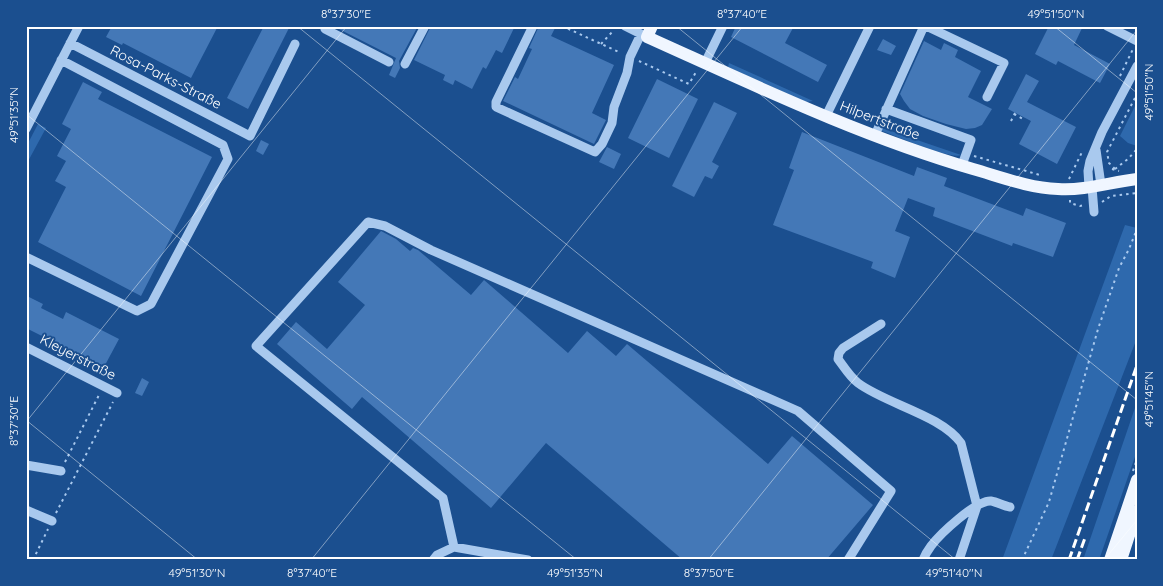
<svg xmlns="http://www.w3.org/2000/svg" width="1163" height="586" viewBox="0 0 1163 586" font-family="Quicksand,sans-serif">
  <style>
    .green { fill: #2e69ad }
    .building { fill: #4478b7 }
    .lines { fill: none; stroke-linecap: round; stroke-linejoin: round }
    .path { stroke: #a9c9ee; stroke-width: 2; stroke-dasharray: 2.5 4; stroke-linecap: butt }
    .minor { stroke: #a9c9ee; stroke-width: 9 }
    .major { stroke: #f0f6ff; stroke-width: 12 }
    .rail { stroke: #fff; stroke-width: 3; stroke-dasharray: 9 4; stroke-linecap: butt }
    .ticks { fill: none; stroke: #fff; stroke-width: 1; stroke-opacity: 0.45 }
    .labels { text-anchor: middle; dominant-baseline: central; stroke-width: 4; stroke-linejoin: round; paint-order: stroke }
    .street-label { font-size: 14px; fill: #fff; stroke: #1b4f8f }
    .neatline { fill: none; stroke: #fff; stroke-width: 2 }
    .ticks-label { font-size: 12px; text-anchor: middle; fill: #fff }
  </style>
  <rect width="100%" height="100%" fill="#1b4f8f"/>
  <path class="green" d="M729,63l84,38 -7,1 -78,-35z
    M1137,102v44l-9,-3 -8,-7z
    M38,124l8,4 -20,37v-18z
    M882,128l79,27c-10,5 -65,-19 -79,-24z
    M1125,225l12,3v110l-86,222h-49z
    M1137,402v49l-38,109h-16z"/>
  <path class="building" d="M112,26h106l-27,52 -68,-35 -1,2 -16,-8z
    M264,26h26l-42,83 -21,-11z
    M333,26h85l-19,35 1,7 -5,10 -6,-3 7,-17z
    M431,26h84l-13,27 -6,-3 -10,19 -3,-2 -11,22 -17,-9 -2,5 -10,-5 2,-5 -31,-15z
    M539,26h17l-5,10 63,29 -22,48 14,7 -12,24 -91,-43 12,-24 3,2 14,-30 -3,-1z
    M736,26h58l-9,17 42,22 -9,17 -87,-45z
    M1049,26h34l-9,19 36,19 -10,19 -42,-22 -2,4 -21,-11z
    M883,39l13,7 -5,9 -14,-5z
    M924,41l17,9 3,-7 14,7 -3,7 26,14 -13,26 24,12 -10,16 -7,3 -9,1 -20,-5 -23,-8 -13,-7 -6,-8 -4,-7z
    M1026,74l13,7 -12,21 49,25 -19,37 -38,-20 12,-23 -23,-12z
    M657,79l41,20 -29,59 -41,-20z
    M83,82l19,10 -4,7 114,58 -71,139 -103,-54 28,-55 -11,-6 11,-20 -9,-5 14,-27 -9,-5z
    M714,102l23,11 -25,49 7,4 -7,13 -7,-3 -11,21 -22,-11z
    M802,132l112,44 3,-9 30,11 -3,8 79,30 3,-8 40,15 -13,34 -40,-14 -1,3 -79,-30 2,-8 -27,-10 -13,33 15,6 -15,41 -24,-10 2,-6 -100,-37 21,-55 -5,-2z
    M261,140l8,4 -6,11 -7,-4z
    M607,147l14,7 -7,15 -15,-7z
    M381,231l15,8 14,12 3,-3 5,2 53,45 13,-15 84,73 19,-22 29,25 11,-12 141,120 24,-28 81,69 -47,55h-143l-137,-117 -55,65 -129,-111 -10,12 -75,-65 19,-22 31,27 38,-44 -27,-23z
    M29,297l14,7 -2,4 22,11 3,-7 53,27 -15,28 -78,-39v-27z
    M142,378l7,4 -7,14 -7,-3z"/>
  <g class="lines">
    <path class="path" d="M562,26l59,27
      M601,44l12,-13
      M639,61l50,23 7,-12
      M1120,76l13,-27
      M1014,114l9,5
      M1011,121l4,-8
      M974,156l66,19
      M1112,169l7,2
      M1115,169l-6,-6 -2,-11 30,-58
      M1115,169l13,-10 9,-10
      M1069,179l13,-27
      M1070,200v3l10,3 5,-1
      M1102,202l9,-6 26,-3
      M65,462l34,-67
      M1133,471l4,-12
      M56,513l57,-111
      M33,560l15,-31
      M1022,560l27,-58 49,-173 21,-61 10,-19 8,-20"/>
    <path class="minor" d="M326,26l-1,3 64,33
      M533,26l-37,76v5l99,45 7,-8 10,-21 2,-16 13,-34 3,-16 11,-23
      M625,26l20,10
      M926,26l78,37 -17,34
      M1107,26l30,15
      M70,43l180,93 45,-92
      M705,63l18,-37
      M405,64l20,-38
      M886,109l85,31 -9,25
      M826,116l44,-90
      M26,129l53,-103
      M875,135l49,-109
      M1096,150l5,35
      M1089,187l-1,-16 2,-10 12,-29 35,-66
      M1092,187l2,25
      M26,257l111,54 14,-7 77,-145 -5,-14 -162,-85
      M881,324l-38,24 -4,5 -1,6c6,8 12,18 20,24 28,21 83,32 103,60l16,63 -18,54
      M26,347l91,46
      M26,465l35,6
      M26,510l26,11
      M454,547l-11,-49 -187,-152 112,-124 17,4 46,24 367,161 93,80 -43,69
      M433,560l4,-5 17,-8 74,13
      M923,560c2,-5 5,-10 8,-14 9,-12 45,-46 60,-45 6,1 13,5 19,6"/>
    <path class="major" d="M652,26l-5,11c107,48 213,99 326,132 28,8 56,19 85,20 26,2 53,-7 79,-10
      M1110,560l27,-80
      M1121,560l16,-49"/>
    <path class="rail" d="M1069,560l68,-195
      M1077,560l8,-22"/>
  </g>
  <path class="ticks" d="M297,26l659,534M676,26l461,374M1054,26l83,67M26,114l551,446M26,420l172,140M26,422l321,-396M311,560l432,-534M708,560l429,-530M1104,560l33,-40"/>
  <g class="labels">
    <g class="street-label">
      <text transform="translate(166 77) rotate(27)">Rosa-Parks-Straße</text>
      <text transform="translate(880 120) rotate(21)">Hilpertstraße</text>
      <text transform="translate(78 357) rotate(27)">Kleyerstraße</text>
    </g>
  </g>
  <rect width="1163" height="586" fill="none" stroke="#1b4f8f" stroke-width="55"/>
  <rect x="28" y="28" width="1108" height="530" class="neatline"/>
  <g class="ticks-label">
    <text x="346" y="18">8°37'30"E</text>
    <text x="742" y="18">8°37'40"E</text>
    <text x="1056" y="18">49°51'50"N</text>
    <text transform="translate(1149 92) rotate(-90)" y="4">49°51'50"N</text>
    <text transform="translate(14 115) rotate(-90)" y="4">49°51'35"N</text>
    <text transform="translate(1149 399) rotate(-90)" y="4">49°51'45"N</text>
    <text transform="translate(14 421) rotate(-90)" y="4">8°37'30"E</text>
    <text x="197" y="577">49°51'30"N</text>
    <text x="312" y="577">8°37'40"E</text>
    <text x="575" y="577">49°51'35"N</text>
    <text x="709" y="577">8°37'50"E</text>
    <text x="954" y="577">49°51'40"N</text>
  </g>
</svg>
